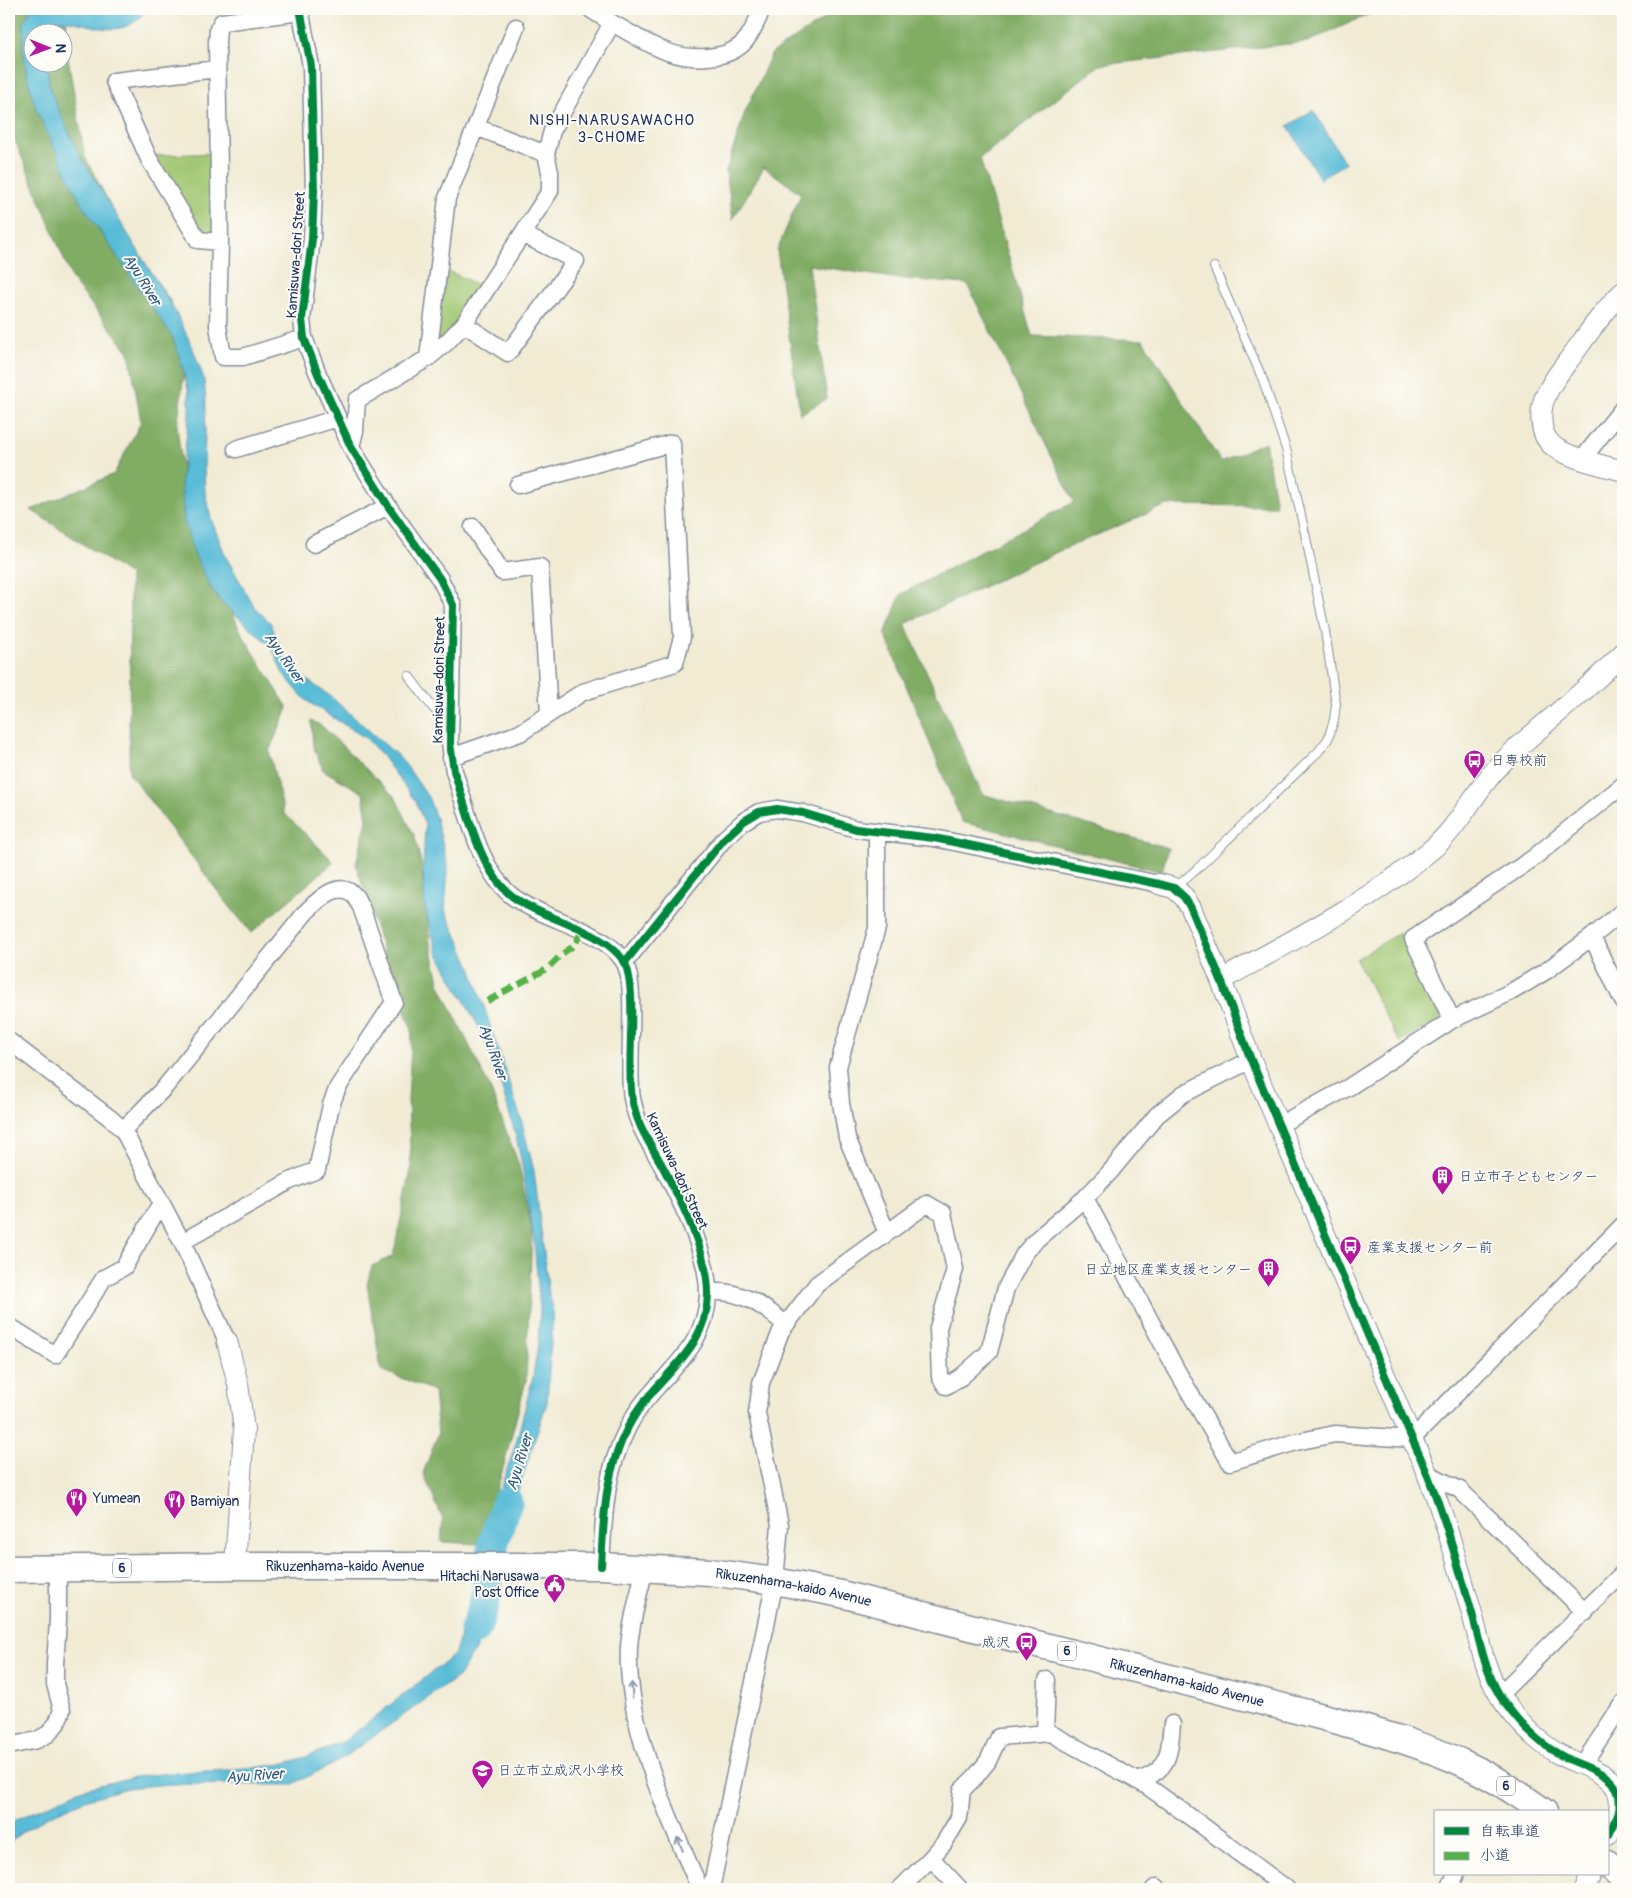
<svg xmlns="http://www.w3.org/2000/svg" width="1632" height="1898" viewBox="0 0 1632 1898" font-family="Pangolin,'Klee One',sans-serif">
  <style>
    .green { fill: #a1c772; stroke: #5e7b68 }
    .forest { fill: #80ac64; stroke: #4e6e61; fill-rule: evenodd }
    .water { fill: #59bcd7; stroke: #3a769a }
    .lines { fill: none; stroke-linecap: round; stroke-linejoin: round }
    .river { stroke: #59bcd7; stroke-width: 31 }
    .service-casing { stroke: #868d99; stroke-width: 10 }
    .minor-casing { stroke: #868d99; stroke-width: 19 }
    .tertiary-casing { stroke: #868d99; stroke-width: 22 }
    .trunk-casing { stroke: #868d99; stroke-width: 29 }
    .service { stroke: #fff; stroke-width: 8 }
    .minor { stroke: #fff; stroke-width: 16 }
    .tertiary { stroke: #fff; stroke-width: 20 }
    .trunk { stroke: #fff; stroke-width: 26 }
    .quiet { stroke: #55b248; stroke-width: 6; stroke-dasharray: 12 6; stroke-linecap: butt }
    .cycleway-casing { stroke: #fdfcf7; stroke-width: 11 }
    .cycleway { stroke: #00873e; stroke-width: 8 }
    .oneway { stroke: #8d97ae }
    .labels { text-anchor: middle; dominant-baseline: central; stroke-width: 4; stroke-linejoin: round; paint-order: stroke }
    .shield { fill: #fdfcf7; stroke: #5f6c8c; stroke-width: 1 }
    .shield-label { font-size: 12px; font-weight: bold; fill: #1b2f5e }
    .street-label { font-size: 14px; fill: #1b2f5e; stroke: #fdfcf7 }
    .poi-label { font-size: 14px; fill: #1b2f5e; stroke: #fdfcf7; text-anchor: start }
    .neighbourhood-label { font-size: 15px; letter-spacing: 1px; fill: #1b2f5e; stroke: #fdfcf7 }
    .water-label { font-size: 15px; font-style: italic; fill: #2e5982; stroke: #fdfcf7 }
  </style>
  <rect width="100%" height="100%" fill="#fdfcf7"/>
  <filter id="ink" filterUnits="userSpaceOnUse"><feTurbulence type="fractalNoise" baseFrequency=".02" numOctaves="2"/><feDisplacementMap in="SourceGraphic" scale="10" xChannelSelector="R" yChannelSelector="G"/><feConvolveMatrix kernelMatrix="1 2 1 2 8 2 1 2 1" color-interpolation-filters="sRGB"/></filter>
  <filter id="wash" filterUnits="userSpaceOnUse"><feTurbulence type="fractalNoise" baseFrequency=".0096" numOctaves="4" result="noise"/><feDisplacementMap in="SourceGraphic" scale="20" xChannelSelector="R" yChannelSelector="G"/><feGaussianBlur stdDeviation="1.12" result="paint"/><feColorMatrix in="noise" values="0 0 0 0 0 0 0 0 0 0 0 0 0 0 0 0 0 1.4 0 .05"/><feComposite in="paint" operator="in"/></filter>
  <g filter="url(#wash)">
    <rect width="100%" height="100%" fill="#f1ebd4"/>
    <path class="green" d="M219,153l1,89 -22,-2 -51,-84z
      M441,268l44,20 -57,70z
      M1399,933l43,85 -43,24 -43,-83z"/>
    <path class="forest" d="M9,9h59l-3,32 20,116 42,80 44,65 15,58 -9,67 12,90 53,117 46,74 -19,43 15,62 50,49 -83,71 -32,-40 -90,-120 1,-198 -99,-65 83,-36 27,-52 -12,-70 -56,-71 -61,-148 -3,1zM32,32h30v30h-30z
      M833,9h548l-74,33 -207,23 -120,93 52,178 111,4 78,122 44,-20 11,64 -109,-1 -112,48 -150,71 77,170 186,54 -6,24 -200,-50 -77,-188 16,-40 173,-92 -107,-218 -74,-6 -84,-13 18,134 -27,15 -23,-164 24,-56 -37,-27 -31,52 -7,-48 19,-59 27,-59 55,-36z
      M311,720l12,7 72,70 20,40 6,26 9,79 10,43 50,103 29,77 13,66 -6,150 -24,91 -22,72 -39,-2 2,-22 -20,-47 15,-39 -4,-43 -53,-21 -14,-86 5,-18 21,-10 18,-86 -3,-70 4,-70 -25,-65 -31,-101 11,-44 -4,-27 -40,-23 -10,-24z"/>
    <path class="water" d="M32,9h114c-3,4 -6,10 -10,12 -25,19 -56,-3 -82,-1l-7,12h-15v30l15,1 2,22 5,15 25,54 97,159 16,33 12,33 2,23 -2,64 1,27 6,26 15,38 29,51 15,14 17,40 10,11 33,23 70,62 8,10 20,29 8,21 12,49 -3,43 26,57 50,152 13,52 15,124 4,16 -6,91 -46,141h-19l34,-100 17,-66 5,-33 2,-34 -6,-69 -13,-82 -7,-30 -14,-47 -19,-51 -44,-79 -12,-44 -2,-40 2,-43 -9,-23 -33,-45 -16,-18 -60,-38 -13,-14 -12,-15 -10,-25 -50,-44 -12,-17 -16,-32 -10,-34 -3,-40 8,-64v-23l-10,-38 -7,-19 -90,-131 -46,-96 -9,-33 -4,-29 1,-26z
      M1313,110l32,53 -25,16 -32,-53z
      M476,1589l21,1 -5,31 -32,54 -121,86 -48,24 -122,-1 -42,4 -39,11 -42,18 -25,16 -12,10v-20l2,-1 72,-33 51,-12 36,-4 75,-4 36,-5 26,-7 36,-15 111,-87z"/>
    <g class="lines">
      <path class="river" d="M475,1630l10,-28 9,-61 13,-39"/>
    </g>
  </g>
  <g filter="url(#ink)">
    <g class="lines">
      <defs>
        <path id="service" d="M409,676l24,32 17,16
          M1175,888l22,-19 121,-117 10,-13 6,-19 2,-16 -11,-73 -19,-93 -20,-89 -23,-69 -49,-113"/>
        <path id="minor" d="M300,9l11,57 3,125 -2,48 -10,80 2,19 14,36 33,73 37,59 52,73 13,26 -3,138 4,28c13,39 25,99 58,125 31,24 89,32 111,64 16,23 3,105 9,138 5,29 19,46 32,71 18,34 45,87 44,126 -2,61 -55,82 -80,132 -24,47 -24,88 -27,139
          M301,12l-79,10 -4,7 -1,13 3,200 -2,84 5,31h20l61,-19
          M612,23c37,20 60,40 104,33 12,-2 22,-6 30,-16 7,-9 12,-21 16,-31
          M217,69l-103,12 35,78 49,81 22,2
          M476,127l70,27
          M464,324l44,29 68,-92 -54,-27
          M428,358l19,-160 69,-171
          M351,447l4,-16 2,-31 71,-42 18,-15 18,-19 86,-133v-19l-4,-18 6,-23 60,-108 -22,-14
          M236,449l102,-31
          M1583,458l40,-50
          M473,527l29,45 38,-5 9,147
          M314,544l74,-38
          M451,757l69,-24 63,-41 92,-29 7,-26 -10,-194 -154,42
          M877,832v96l-39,139 3,36 6,35 40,95
          M1592,937l31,64
          M625,962l99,-123 20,-18 15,-9 18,-3 26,4 53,16 78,9 225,46
          M1452,1020l-39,-81 119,-80 91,-74
          M9,1041l101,77 13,12 59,112 45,99
          M1279,1125l70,-38 103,-67 59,-28 35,-21 46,-34 31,-26
          M123,1130l42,-43 141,-175c11,-11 33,-34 49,-16 2,3 4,8 6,11l33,95 -56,85 -7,18 -14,65 -27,11 -108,61
          M1085,1198l91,171 54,93 66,-20 39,-8 77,5 211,-214
          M708,1292c32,-3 55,13 78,33
          M9,1326l46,29 49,-77 20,-11 37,-64
          M1429,1474l31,16 125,122
          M645,1568c-6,26 -14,52 -16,79 -4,78 40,171 71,242
          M1499,1695l124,-122
          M1045,1733l2,-53
          M9,1746l28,-6 11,-6 9,-11 5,-13 -7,-26v-20l3,-43v-53
          M1583,1764l40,-61
          M1137,1781c33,-10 32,-27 35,-57
          M931,1858l13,-15 15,-25 3,-28 14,-14 12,-15 11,-24 51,-4 97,53 53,38 87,65
          M711,1889l64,-308 5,-56 -23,-112 4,-30 20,-52 36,-47 110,-80 16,9 12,56 -17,59 2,49 6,9 15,-9 28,-25 17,-64 18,-34 13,-15 48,-41 25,-26 47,-57 26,-21 68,-34
          M900,1889l31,-31 29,31
          M1154,1889l3,-2
          M1449,1889l7,-15"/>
        <path id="tertiary" d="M1623,292c-20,19 -36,43 -52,65 -9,12 -19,24 -25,38 -7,15 -7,39 6,50 12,12 54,21 71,26
          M1159,884l15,4 10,9 7,11 30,72 30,80 161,379c25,52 41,108 57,164 10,33 15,71 35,99 15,21 35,42 58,54 25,13 67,19 56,58 -3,7 -7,14 -10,21
          M1221,980c72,-40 146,-77 210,-130 27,-22 42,-56 66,-82 26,-28 57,-51 85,-76 14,-12 28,-26 41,-39
          M227,1341l11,43 6,46 -9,136
          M1585,1889l6,-15"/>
        <g id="trunk">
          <path id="s1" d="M9,1569l226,-3h366l109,6 65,9 66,13 494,126c44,13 89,25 130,44 28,13 54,30 79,48"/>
          <path d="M1608,1864l15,14"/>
        </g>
      </defs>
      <use href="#service" class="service-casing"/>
      <use href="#minor" class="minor-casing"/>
      <use href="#tertiary" class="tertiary-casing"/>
      <use href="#trunk" class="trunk-casing"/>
      <use href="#service" class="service"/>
      <use href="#minor" class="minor"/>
      <use href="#tertiary" class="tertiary"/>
      <use href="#trunk" class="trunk"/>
      <path class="quiet" d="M487,1001l60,-32 15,-15 14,-10 5,-14"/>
      <defs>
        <path id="cycleway" d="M300,9l11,57 3,125 -2,48 -10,80 2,19 14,36 33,73 37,59 52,73 13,26 -3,138 4,28c13,39 25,99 58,125 31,24 89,32 111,64 16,23 3,105 9,138 5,29 19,46 32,71 18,34 45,87 44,126 -2,61 -55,82 -80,132 -24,47 -24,88 -27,139
          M625,962l99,-123 20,-18 15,-9 18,-3 26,4 53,16 78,9 225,46 15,4 10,9 7,11 30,72 30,80 161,379c25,52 41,108 57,164 10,33 15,71 35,99 15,21 35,42 58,54 25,13 67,19 56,58 -3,7 -7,14 -10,21"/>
      </defs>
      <use href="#cycleway" class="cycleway-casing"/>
      <use href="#cycleway" class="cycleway"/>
    </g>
    <defs><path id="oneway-shaft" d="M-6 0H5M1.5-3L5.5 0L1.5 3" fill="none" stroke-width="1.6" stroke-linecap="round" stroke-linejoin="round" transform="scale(1.25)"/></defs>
    <g class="oneway">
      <use href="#oneway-shaft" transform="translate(632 1690) rotate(-93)"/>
      <use href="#oneway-shaft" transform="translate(680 1844) rotate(-113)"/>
    </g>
  </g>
  <defs>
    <symbol id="bus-pin" viewBox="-11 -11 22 30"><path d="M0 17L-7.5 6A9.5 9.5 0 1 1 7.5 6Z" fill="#b5179e" stroke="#fdfcf7"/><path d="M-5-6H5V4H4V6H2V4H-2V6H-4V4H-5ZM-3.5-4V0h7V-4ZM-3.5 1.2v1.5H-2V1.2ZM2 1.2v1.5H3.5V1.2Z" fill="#fff"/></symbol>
    <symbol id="building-pin" viewBox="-11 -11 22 30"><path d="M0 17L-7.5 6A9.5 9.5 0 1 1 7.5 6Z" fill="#b5179e" stroke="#fdfcf7"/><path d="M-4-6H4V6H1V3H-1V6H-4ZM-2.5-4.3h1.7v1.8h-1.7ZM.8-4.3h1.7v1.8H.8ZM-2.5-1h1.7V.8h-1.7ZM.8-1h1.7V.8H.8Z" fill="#fff"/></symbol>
    <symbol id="restaurant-pin" viewBox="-11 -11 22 30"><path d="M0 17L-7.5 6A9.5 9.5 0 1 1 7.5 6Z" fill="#b5179e" stroke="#fdfcf7"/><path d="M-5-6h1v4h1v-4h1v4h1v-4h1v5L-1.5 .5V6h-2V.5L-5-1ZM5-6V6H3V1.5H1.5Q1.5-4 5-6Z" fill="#fff"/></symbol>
    <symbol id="civic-pin" viewBox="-11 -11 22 30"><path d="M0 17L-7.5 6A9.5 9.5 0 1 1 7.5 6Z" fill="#b5179e" stroke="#fdfcf7"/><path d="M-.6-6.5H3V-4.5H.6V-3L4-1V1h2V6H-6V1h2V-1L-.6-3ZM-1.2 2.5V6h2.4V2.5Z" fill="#fff"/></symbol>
    <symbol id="school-pin" viewBox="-11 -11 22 30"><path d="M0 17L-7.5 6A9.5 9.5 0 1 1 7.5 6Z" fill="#b5179e" stroke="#fdfcf7"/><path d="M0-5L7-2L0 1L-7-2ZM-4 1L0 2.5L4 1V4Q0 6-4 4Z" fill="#fff"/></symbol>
  </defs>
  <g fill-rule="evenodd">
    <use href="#bus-pin" x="1462" y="748" width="25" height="34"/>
    <use href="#building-pin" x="1430" y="1164" width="25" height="34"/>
    <use href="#bus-pin" x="1338" y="1234" width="25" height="34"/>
    <use href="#building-pin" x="1256" y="1256" width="25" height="34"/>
    <use href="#restaurant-pin" x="64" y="1486" width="25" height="34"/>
    <use href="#restaurant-pin" x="162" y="1488" width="25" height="34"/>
    <use href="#civic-pin" x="542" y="1572" width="25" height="34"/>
    <use href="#bus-pin" x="1014" y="1630" width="25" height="34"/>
    <use href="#school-pin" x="470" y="1758" width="25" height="34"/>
  </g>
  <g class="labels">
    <g class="shield">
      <rect x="113" y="1558.5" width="18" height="19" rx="4"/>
      <rect x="1058" y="1641.5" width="18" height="19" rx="4"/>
      <rect x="1497" y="1776.5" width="18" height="19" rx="4"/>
    </g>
    <g class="shield-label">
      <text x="122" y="1568">6</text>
      <text x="1067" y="1651">6</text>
      <text x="1506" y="1786">6</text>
    </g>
    <g class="street-label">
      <text transform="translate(296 255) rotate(-86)">Kamisuwa-dori Street</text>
      <text transform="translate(439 680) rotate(-89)">Kamisuwa-dori Street</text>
      <text transform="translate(677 1171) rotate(65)">Kamisuwa-dori Street</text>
      <text stroke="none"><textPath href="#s1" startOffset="336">Rikuzenhama-kaido Avenue</textPath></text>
      <text stroke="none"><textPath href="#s1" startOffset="786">Rikuzenhama-kaido Avenue</textPath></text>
      <text stroke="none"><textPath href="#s1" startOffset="1191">Rikuzenhama-kaido Avenue</textPath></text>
    </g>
    <g class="poi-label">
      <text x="1491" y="760">日専校前</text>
      <text x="1459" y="1176">日立市子どもセンター</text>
      <text x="1367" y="1247">産業支援センター前</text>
      <text x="1252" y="1269" text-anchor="end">日立地区産業支援センター</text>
      <text x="93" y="1498">Yumean</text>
      <text x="190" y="1501">Bamiyan</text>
      <text x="539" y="1576" text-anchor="end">Hitachi Narusawa<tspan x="539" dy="16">Post Office</tspan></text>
      <text x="1010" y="1642" text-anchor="end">成沢</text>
      <text x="498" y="1770">日立市立成沢小学校</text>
    </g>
    <g class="neighbourhood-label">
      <text x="612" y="120">NISHI-NARUSAWACHO<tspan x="612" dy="17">3-CHOME</tspan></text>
    </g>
    <g class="water-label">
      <text transform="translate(142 280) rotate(58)">Ayu River</text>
      <text transform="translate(284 658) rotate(55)">Ayu River</text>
      <text transform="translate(493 1052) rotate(71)">Ayu River</text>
      <text transform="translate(520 1462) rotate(-73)">Ayu River</text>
      <text transform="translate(255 1776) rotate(-4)">Ayu River</text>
    </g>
  </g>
  <rect width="1632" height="1898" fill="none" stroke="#fdfcf7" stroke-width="30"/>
  <rect x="1434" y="1810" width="175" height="65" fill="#fdfcf7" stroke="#a3aaba"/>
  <rect x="1444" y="1827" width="25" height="8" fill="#00873e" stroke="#a3aaba"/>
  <text x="1480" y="1836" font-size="15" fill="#1b2f5e">自転車道</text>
  <rect x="1444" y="1852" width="25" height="8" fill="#55b248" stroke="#a3aaba"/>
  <text x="1480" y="1860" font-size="15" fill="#1b2f5e">小道</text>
  <g transform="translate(48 48) rotate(91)"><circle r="24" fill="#fdfcf7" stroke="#a3aaba"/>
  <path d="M0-4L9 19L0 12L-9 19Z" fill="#b5179e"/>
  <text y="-8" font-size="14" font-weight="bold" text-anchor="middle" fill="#1b2f5e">N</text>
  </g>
</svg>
